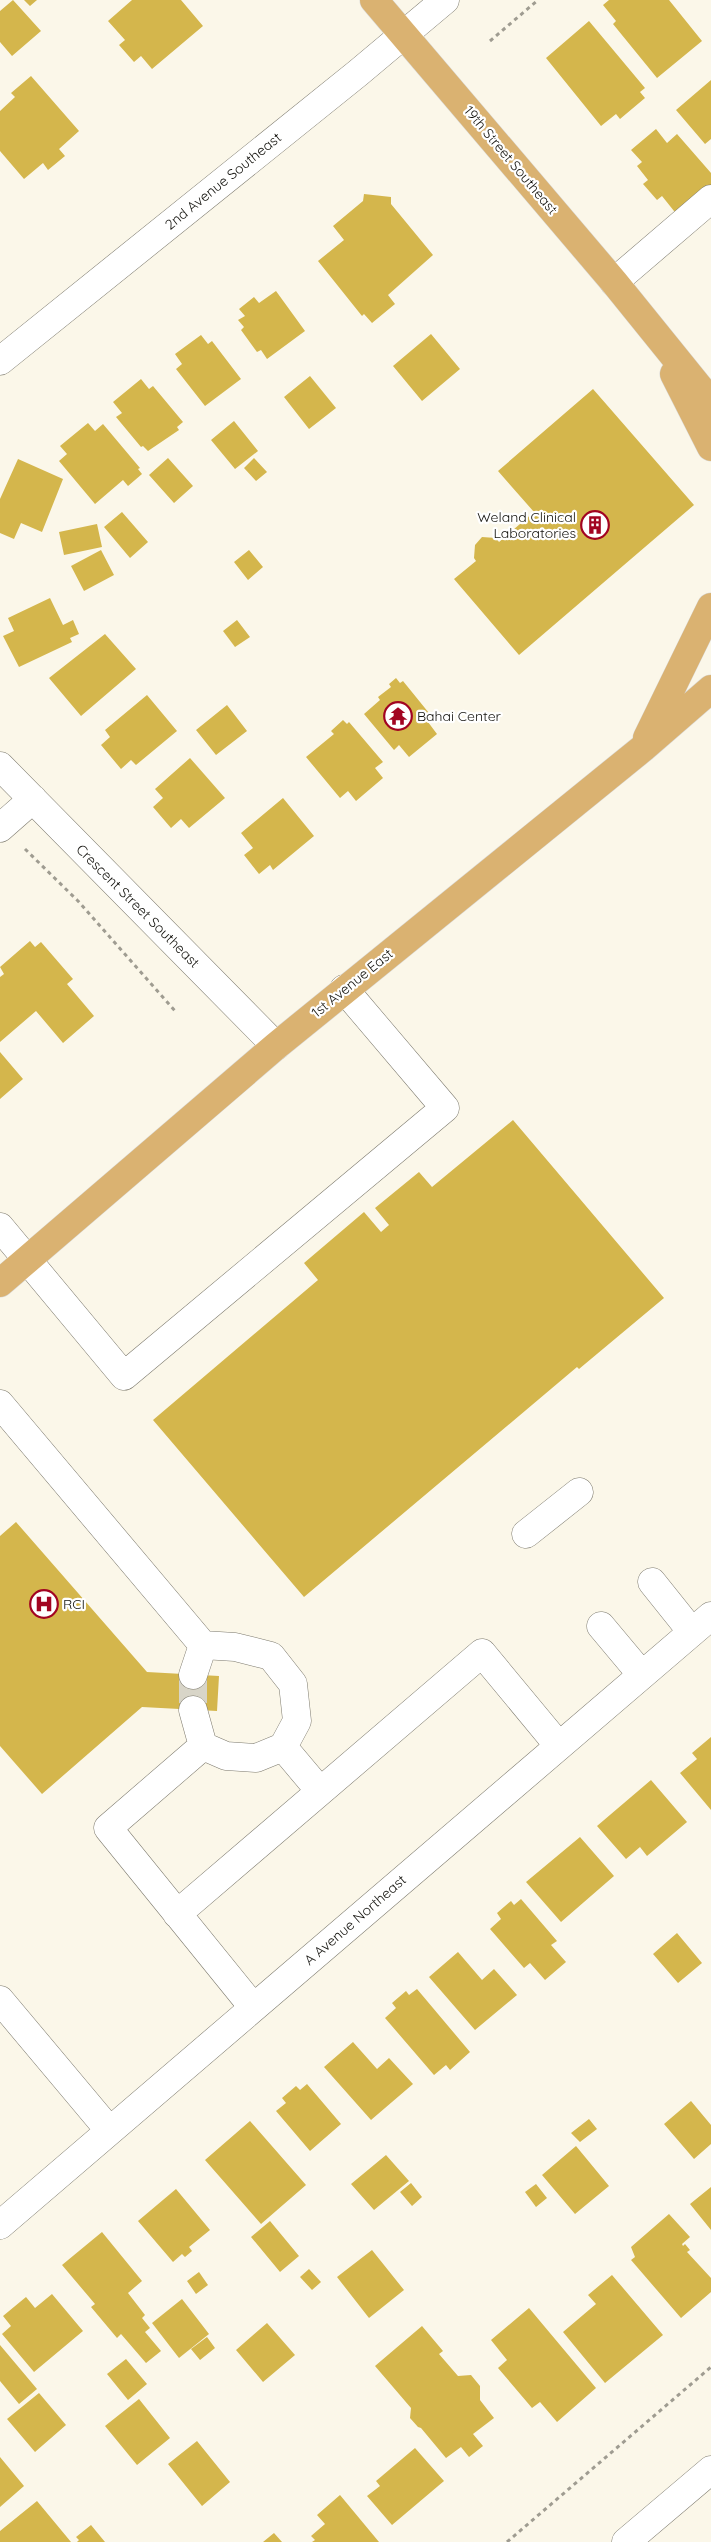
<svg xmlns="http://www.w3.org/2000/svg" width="711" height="2542" viewBox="0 0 711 2542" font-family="Quicksand,sans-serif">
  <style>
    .building { fill: #d4b64c }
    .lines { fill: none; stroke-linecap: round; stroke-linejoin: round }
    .minor-tunnel { stroke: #d8d5c8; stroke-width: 28; stroke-dasharray: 28 14; stroke-linecap: butt }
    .minor-casing { stroke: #7d7a6e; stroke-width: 29 }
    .major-casing { stroke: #d9d9d8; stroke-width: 29 }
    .path { stroke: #9f9c91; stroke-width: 3; stroke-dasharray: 4 4; stroke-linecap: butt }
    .minor { stroke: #fff; stroke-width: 28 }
    .major { stroke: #dab271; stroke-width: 28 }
    .labels { text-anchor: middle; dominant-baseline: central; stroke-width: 4.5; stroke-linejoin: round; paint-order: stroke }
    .street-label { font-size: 14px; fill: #13120d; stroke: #fff }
    .poi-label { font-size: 14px; fill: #13120d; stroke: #fff; text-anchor: start }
  </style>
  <rect width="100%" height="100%" fill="#fbf7e9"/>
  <path class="building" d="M13,0l28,31 -29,25 -12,-14v-31z
    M24,0h13l-7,6z
    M132,0h49l22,26 -51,43 -11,-13 -7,6 -15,-17 6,-5 -17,-19z
    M609,0h60l33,41 -45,37 -44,-54 3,-3 -13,-16z
    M589,21l56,67 -5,4 5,6 -25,21 -4,-5 -15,12 -55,-68z
    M31,76l48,55 -20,18 6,7 -17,14 -5,-7 -19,16 -24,-28v-40l15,-14 -4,-4z
    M711,80v59l-6,5 -29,-34z
    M656,129l11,14 10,-9 34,39v15l-33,28 -16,-20 -5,4 -14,-16 5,-4 -11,-14 5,-4 -11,-12z
    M364,194l27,3v7l42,51 -45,40 7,9 -23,19 -8,-9 -2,2 -44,-55 26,-21 -11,-14 30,-25z
    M276,291l29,40 -38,28 -6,-9 -4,2 -16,-22 3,-3 -6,-7 7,-4 -6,-7 15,-12 5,6z
    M431,334l29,35 -38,32 -29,-35z
    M201,335l7,9 4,-3 29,38 -36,27 -29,-37 6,-5 -7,-10z
    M310,376l26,32 -27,21 -25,-32z
    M141,379l8,10 4,-3 30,36 -6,5 2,3 -31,21 -5,-5 -2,1 -25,-30 6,-4 -9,-11z
    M593,389l101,116 -175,150 -65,-76 22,-18 -2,-3 1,-13 7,-8 14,1 3,4 35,-30 -36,-41z
    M234,421l24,30 -23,18 -24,-29z
    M88,423l7,8 8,-7 37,44 -2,1 4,5 -14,12 -5,-6 -28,24 -36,-43 8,-7 -7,-8z
    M168,458l25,28 -19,17 -25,-28z
    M254,458l13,14 -11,9 -12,-13z
    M18,459l45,20 -21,53 -21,-9 -7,16 -14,-6v-34z
    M122,512l26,30 -18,16 -26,-31z
    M97,524l5,23 -38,8 -5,-23z
    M101,550l13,25 -30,16 -13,-25z
    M249,550l14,17 -15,13 -14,-18z
    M50,598l13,27 10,-5 6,14 -9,4 2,4 -53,25 -16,-31 11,-5 -6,-13z
    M237,620l13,17 -15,10 -12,-16z
    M105,634l31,35 -55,47 -32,-38z
    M396,678l4,5 3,-2 30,37 -5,4 9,12 -28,23 -10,-12 -5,5 -30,-36 16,-14 -2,-3 13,-10 -2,-3z
    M147,695l30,36 -41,34 -5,-5 -10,9 -20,-24 9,-8 -5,-7z
    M227,705l20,26 -31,24 -20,-25z
    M343,720l4,4 2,-2 34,40 -8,6 8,10 -27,23 -8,-10 -8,7 -34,-41 28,-23 -3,-3z
    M190,758l35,40 -36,30 -8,-9 -10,9 -18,-21 10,-9 -8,-9z
    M283,798l31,38 -41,34 -3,-5 -11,9 -15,-19 9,-7 -12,-15z
    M30,941l5,6 6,-5 32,37 -6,5 27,32 -31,27 -27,-32 -36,31v-65l4,-3 -4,-7z
    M0,1052l23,27 -23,20z
    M513,1120l151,178 -85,71 -2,-2 -273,230 -151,-177 165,-140 -14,-17 60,-51 17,20 8,-7 -14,-17 44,-36 13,15z
    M16,1522l131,150 72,4 -2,35 -75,-4 -100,87 -42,-48v-210z
    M711,1737v73l-31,-37 17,-14 -5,-6z
    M651,1780l36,42 -40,34 -7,-9 -14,12 -29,-33z
    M580,1837l34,39 -53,46 -35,-40z
    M521,1899l36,42 -6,4 15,17 -21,18 -15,-17 -6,5 -34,-39 11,-10 -4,-6 14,-12 3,4z
    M677,1933l25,30 -24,20 -25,-29z
    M458,1952l24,28 12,-11 23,26 -42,35 -46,-53z
    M417,1989l53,63 -20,18 -4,-5 -12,10 -49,-57 11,-10 -4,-5 14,-12 3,4z
    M353,2042l24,27 12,-11 24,26 -42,36 -47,-53z
    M307,2084l34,40 -31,27 -34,-40 10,-8 -4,-5 14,-12 4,4z
    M691,2101l20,24v19l-17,15 -30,-35z
    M589,2119l8,10 -17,13 -9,-9z
    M250,2121l56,64 -45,39 -56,-64z
    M576,2146l33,40 -34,28 -33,-39z
    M386,2155l23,26 -35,29 -23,-26z
    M411,2183l11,14 -10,9 -12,-14z
    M536,2184l11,14 -11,9 -11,-15z
    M711,2187v43l-21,-26z
    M176,2189l34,41 -21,17 3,4 -7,6 -3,-3 -9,8 -35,-41z
    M669,2214l21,23 -8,7 1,2 2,-2 5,6 -3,2 24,26v14l-30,26 -50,-58 4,-3 -4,-10z
    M270,2221l29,35 -19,16 -29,-35z
    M102,2232l40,49 -14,12 17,22 -3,3 8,10 -5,4 16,19 -15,12 -25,-29 -4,4 -26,-31 4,-3 -33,-39z
    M372,2250l32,40 -35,28 -32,-41z
    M309,2269l12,13 -9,8 -12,-13z
    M199,2272l9,13 -12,9 -9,-13z
    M612,2275l51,60 -58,48 -42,-51 33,-28 -8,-9z
    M52,2294l31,37 -49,41 -32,-38 9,-8 -8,-10 23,-19 9,11z
    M182,2299l27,35 -30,24 -27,-35z
    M529,2308l67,80 -39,34 -17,-20 -8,6 -34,-40 9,-8 -16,-20z
    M267,2323l28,32 -32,27 -27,-32z
    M422,2326l21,25 -4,3 19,22 13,-1 9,11v14l14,18 -21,16 10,12 -14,11 -8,-10 -15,11 -25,-30 -3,-1 -8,-9 1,-10 -36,-42z
    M207,2337l8,11 -15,12 -9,-11z
    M0,2345l37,44 -18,15 -19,-23z
    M126,2359l21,25 -19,16 -21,-26z
    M39,2393l27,32 -31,27 -28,-33z
    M139,2399l31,39 -33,27 -32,-39z
    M197,2441l33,41 -28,24 -34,-42z
    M415,2448l29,33 -52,44 -25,-29 13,-10 -4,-5z
    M0,2457l24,29 -24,21z
    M340,2495l39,47h-67l3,-2 -4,-4 14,-12 -8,-9z
    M37,2501l34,41h-71v-11z
    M91,2525l14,17h-28l2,-2 -3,-3z
    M274,2533l8,9h-19z"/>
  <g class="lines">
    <path class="minor-tunnel" d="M193,1675v35"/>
    <defs>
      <path id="minor" d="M614,282l97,-83
        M0,361l358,-288 87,-73
        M0,766l276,280
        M0,828l33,-29
        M0,1227l124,149 321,-268 -101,-119
        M0,1404l203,241 -10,30
        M526,1534l53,-42
        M652,1582l40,50
        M601,1626l41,49
        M193,1710l10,36 23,10 30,2 27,-11 14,-26 -4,-37 -22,-28 -36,-9 -32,-2
        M203,1746l-95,82 145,179
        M283,1747l37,44
        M177,1914l305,-261 77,93
        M0,2000l109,130
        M0,2225l711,-609
        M626,2542l85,-72"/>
      <path id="major" d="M374,0l240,282 97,120
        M674,374l37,73
        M647,738l64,-131
        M0,1283l276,-237 367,-298 68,-59"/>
    </defs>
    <use href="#minor" class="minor-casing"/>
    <use href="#major" class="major-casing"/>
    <path class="path" d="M490,41l48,-41
      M25,849l53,52 97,110
      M507,2542l204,-175"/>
    <use href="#minor" class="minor"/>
    <use href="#major" class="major"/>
  </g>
  <defs>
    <symbol id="building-ring" viewBox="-11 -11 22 22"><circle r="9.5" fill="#fff" stroke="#a20421" stroke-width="1.5"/><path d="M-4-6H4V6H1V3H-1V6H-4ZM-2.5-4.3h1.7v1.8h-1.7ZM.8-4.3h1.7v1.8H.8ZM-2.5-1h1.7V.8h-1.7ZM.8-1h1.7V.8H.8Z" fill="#a20421"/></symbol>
    <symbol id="temple-ring" viewBox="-11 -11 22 22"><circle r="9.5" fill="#fff" stroke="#a20421" stroke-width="1.5"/><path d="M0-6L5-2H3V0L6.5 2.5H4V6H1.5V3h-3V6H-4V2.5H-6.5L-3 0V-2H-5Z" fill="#a20421"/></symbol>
    <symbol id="hospital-ring" viewBox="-11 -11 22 22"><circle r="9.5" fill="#fff" stroke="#a20421" stroke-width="1.5"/><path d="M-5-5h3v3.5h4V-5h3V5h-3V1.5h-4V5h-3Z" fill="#a20421"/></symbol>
  </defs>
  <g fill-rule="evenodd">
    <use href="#building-ring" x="579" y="509" width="32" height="32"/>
    <use href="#temple-ring" x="382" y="700" width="32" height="32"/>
    <use href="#hospital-ring" x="28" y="1588" width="32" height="32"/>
  </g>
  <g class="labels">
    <g class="street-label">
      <text transform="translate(511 160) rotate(50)">19th Street Southeast</text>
      <text transform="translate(223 181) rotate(-39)">2nd Avenue Southeast</text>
      <text transform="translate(138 906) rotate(45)">Crescent Street Southeast</text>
      <text transform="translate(352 983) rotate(-39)">1st Avenue East</text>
      <text transform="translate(355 1920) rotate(-41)">A Avenue Northeast</text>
    </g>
    <g class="poi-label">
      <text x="576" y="517" text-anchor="end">Weland Clinical<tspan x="576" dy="16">Laboratories</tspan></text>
      <text x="417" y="716">Bahai Center</text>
      <text x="63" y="1604">RCI</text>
    </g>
  </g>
</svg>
